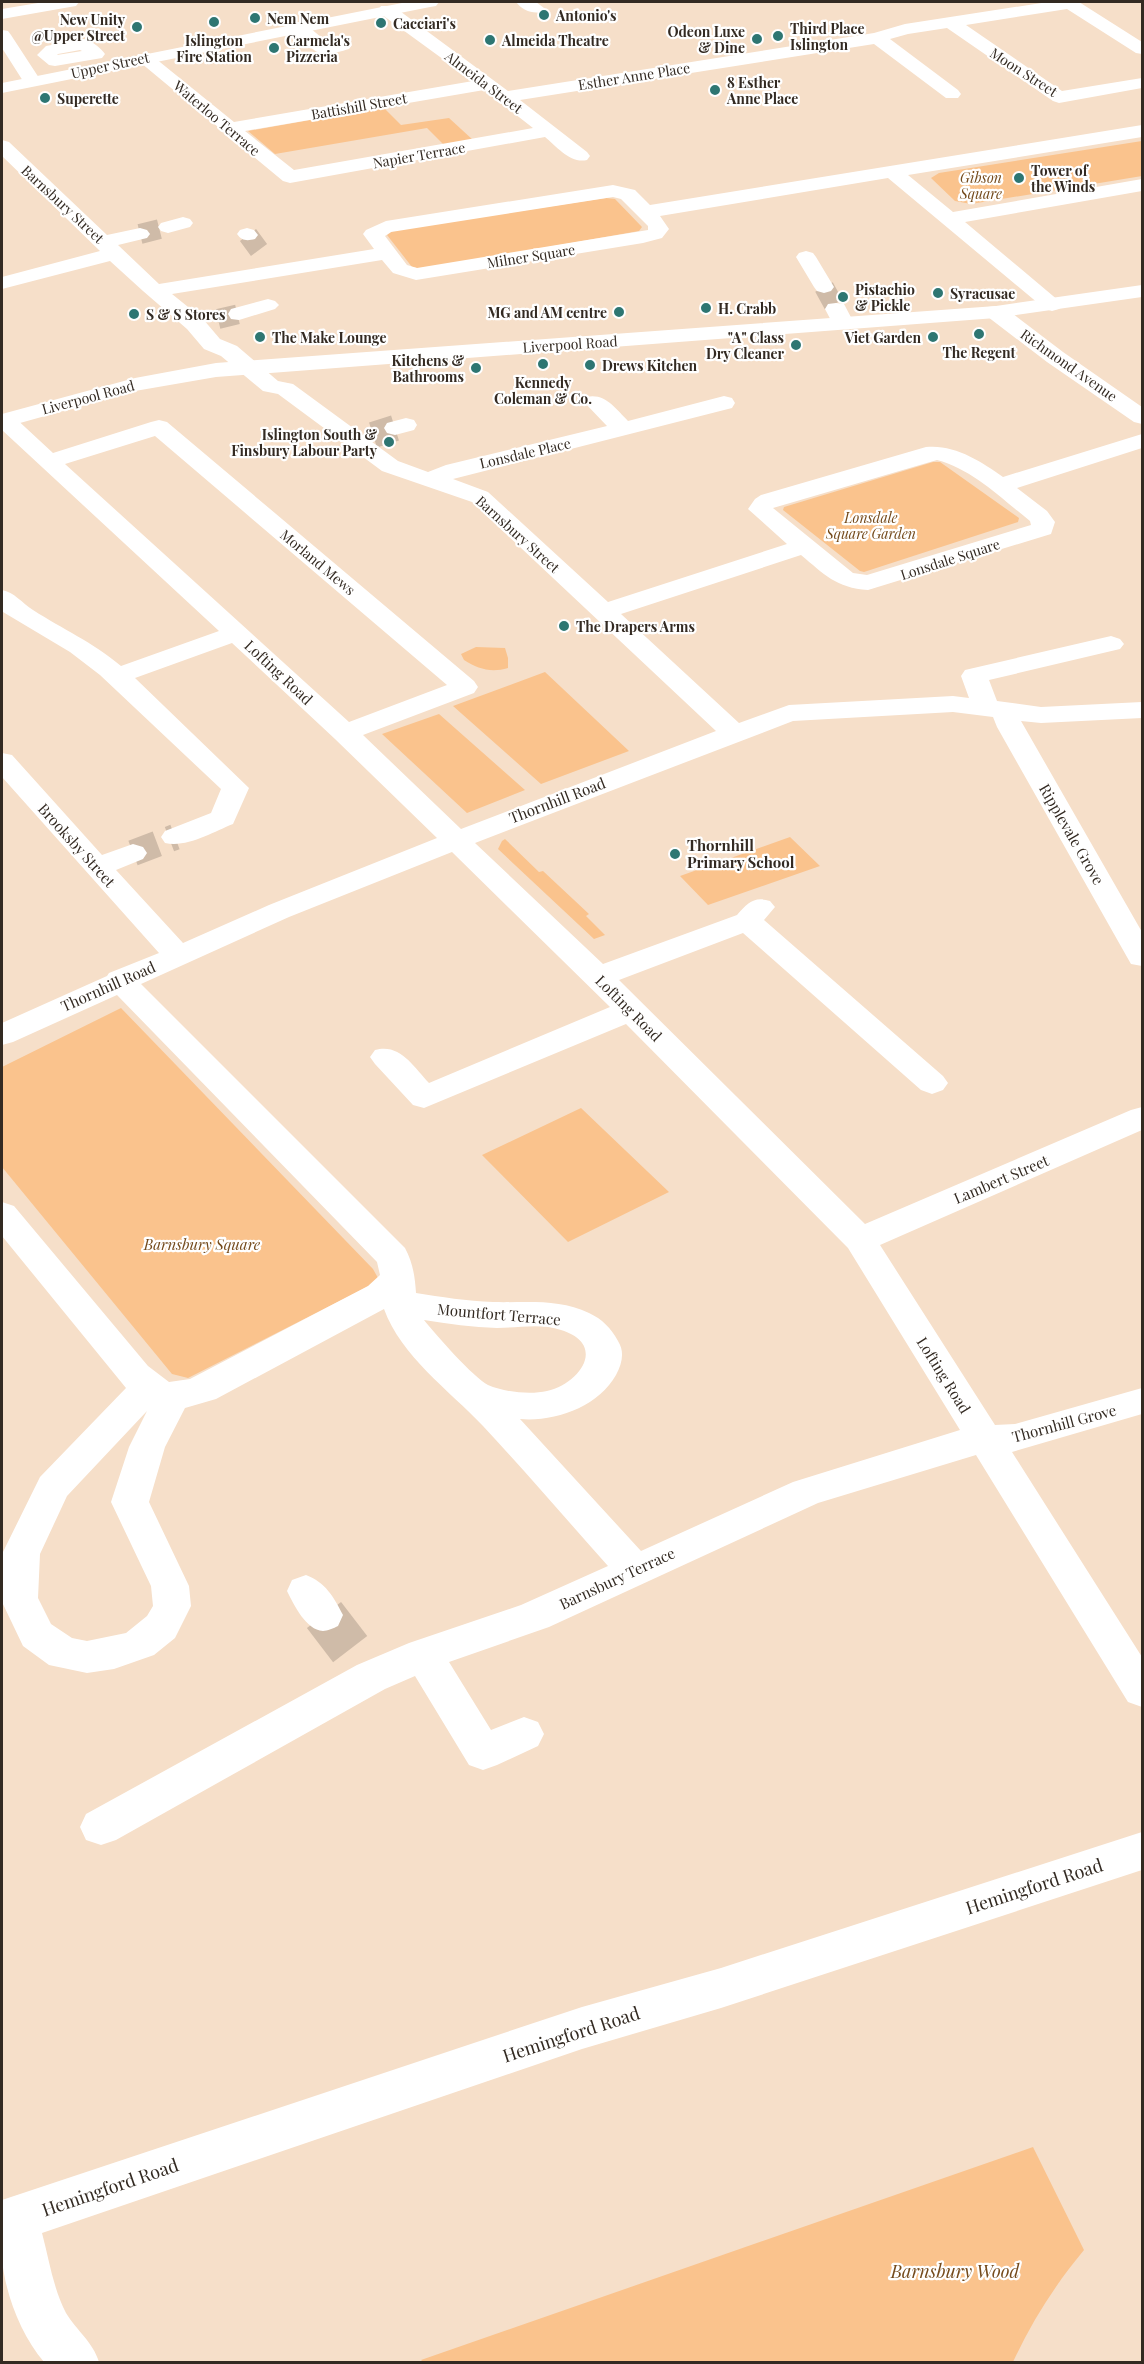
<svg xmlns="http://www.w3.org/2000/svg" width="1144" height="2364" viewBox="0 0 1144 2364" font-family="'Playfair Display',serif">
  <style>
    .green { fill: #fac38d }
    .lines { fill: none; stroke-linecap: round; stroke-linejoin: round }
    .minor-tunnel-far2 { stroke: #cfbba8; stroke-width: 20; stroke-dasharray: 20 10; stroke-linecap: butt }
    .minor-tunnel-far1 { stroke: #cfbba8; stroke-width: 26; stroke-dasharray: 26 13; stroke-linecap: butt }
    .minor-tunnel { stroke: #cfbba8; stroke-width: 43; stroke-dasharray: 43 22; stroke-linecap: butt }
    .minor { fill: #fff; fill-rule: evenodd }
    .major { fill: #fff; fill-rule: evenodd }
    .highway { fill: #fff; fill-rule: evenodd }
    .poi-dot { fill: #2e7672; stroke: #fff; stroke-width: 2 }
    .labels { text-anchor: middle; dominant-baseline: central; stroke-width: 4.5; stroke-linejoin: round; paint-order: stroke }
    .far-poi-label { font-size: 14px; font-weight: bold; fill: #332a22; stroke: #fff; text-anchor: start }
    .far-street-label { font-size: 14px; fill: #332a22; stroke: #fff }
    .far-park-label { font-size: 14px; font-style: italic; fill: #744a1b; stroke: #fff }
    .street-label { font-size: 15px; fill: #332a22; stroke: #fff }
    .poi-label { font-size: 15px; font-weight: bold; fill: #332a22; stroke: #fff; text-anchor: start }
    .park-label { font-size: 15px; font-style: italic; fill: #744a1b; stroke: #fff }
    .near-street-label { font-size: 18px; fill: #332a22; stroke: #fff }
    .near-park-label { font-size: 18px; font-style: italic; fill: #744a1b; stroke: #fff }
  </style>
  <rect width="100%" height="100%" fill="#f6dfc9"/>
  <path class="green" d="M383,107l18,18 48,-7 24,22 -29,5 -17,-17 -152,26 -27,-23z
    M1142,141v35l-171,28 -16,-3 -24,-23 8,-5z
    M606,198l9,1 27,28 -3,4 -216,38 -11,-2 -25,-32 7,-5z
    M933,462h7l79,56 -1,4 -154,50 -4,-1 -77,-61 1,-3z
    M476,647l29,1 3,10v10c-17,5 -30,1 -44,-8l-3,-6z
    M545,672l84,79 -88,33 -88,-78z
    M439,714l86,76 -58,23 -85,-79z
    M790,837l30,29 -112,39 -28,-29z
    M505,839l34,33 4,-1 46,43 -3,2 19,19 -11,4 -96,-90 4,-8z
    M121,1008l252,261 5,9 -7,7 -183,93 -16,-4 -170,-207v-100z
    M581,1108l88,84 -101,50 -86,-87z
    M1033,2147l51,103c-29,35 -52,71 -71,112h-590l-2,-2z"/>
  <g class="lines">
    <path class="minor-tunnel-far2" d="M140,234l28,-7
      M248,235l11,15
      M824,287l12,22
      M218,319l21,-5"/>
    <path class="minor-tunnel-far1" d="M373,435l22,-7
      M133,853l42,-16"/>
    <path class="minor-tunnel" d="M324,1615l36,47"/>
    <path class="minor" d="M44,2h35l-3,4 -6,1 -68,12v-10z
      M516,2h20l8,6 -3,4c-9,2 -19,-2 -25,-10z
      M1048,2h31l63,40v12l-6,-1 -69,-44 -101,16 96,66 80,-13v10l-83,15 -6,-2 -106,-73 -39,6 -18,5 68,51 3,4 -3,4h-12l-72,-54 -354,56 67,52 3,4 -3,4c-16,4 -30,-13 -42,-23l-255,46 -7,-2 -148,-123 3,-4h12l84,68 239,-41 -92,-67 -3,-4 3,-4h12l115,85 366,-58 31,-9zM484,90l49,38 -239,42 -49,-39z
      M298,22l6,1 24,20 15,-3 6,1 3,4 -3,4c-7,2 -17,5 -24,5 -11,0 -30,-19 -36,-27l3,-4z
      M2,30l6,1 3,4 30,46 -3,4h-12l-3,-4 -21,-33z
      M84,39c8,2 17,9 21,15l-3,4 -47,8 -6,-1 -12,-10 9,-9zM80,50l2,1 -25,4 1,-1z
      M1142,125v12l-234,38 45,37 189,-33v12l-177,31 94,79 4,4 -4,4 -7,2 -7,-2 -157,-131 -228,38 9,13 -7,9 -19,5 -227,37 -23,-7 -11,-13 -210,34 31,25 17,20 17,7 41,35 15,3 105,77 30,11 18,-7 161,-39 -23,-24 3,-5c18,-4 29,12 41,24l96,-25 8,2 3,5 -3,5 -279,71 35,13 120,110 179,-58 -39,-35 7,-10 6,-4 165,-48c28,-3 55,14 77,30l139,-43v14l-125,40 30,23 8,11 -4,12 -183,56c-32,-2 -44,-16 -67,-35l-180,59 118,109 50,-18 164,-9 16,2 -8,-22 4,-6 146,-34 9,3 4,5 -4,5 -131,31 8,21 44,6 101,-5v16l-101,5 -20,-2 121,211v34l-11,-2 -4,-7 -130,-230 -4,-10 -40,-5 -160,9 -318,122 128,121 134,-49c11,-12 17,-19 33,-14l5,6 -11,13 179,156 5,7 -5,7 -11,4 -11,-4 -178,-157 -124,47 246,244 266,-114 11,-3v23l-262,115 115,180 20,-1 127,-36v26l-130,38 130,205v50l-14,-5 -152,-247 -158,48 -269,124 -100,35 42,68 33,-13 14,5 6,12 -6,12 -41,19 -14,5 -14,-5 -54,-89 -30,13 -269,151 -15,5 -15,-5 -6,-13 6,-13 271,-149 52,-22 112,-38 87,-39c-42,-47 -82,-94 -125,-140 -34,-36 -82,-70 -99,-117l-168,90 -31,9 -20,39 -16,55 40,84 2,20 -16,32 -21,17 -40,14 -27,4 -38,-8 -26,-19 -21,-44v-48l38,-77 86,-89 -124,-152v-34l12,4 134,160 21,16 21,-3 178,-93 12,-11 -3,-13 -260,-267 -104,47 -11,3v-22l105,-47 2,-3 50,-20 -157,-176v-24l10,2 90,100 31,-11 10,3 4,6 -4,6 -27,11 67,73 86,-38 168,-67 -102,-99 -103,-96 -97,35 114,110 -16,36c-20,8 -46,24 -68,19l-4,-6 4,-6 46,-18 10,-24 -121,-114 -30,-23 -67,-40 -1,-22c12,2 20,13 31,20 31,20 58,31 88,56l98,-35 -217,-201v-16l10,1 41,38 98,-31 8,-2 8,2 307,259 4,6 -4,6 -111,42 98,94 255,-98 -244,-229 -90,-31 -104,-77 -15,-3 -42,-35 -17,-7 -17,-20 -44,-38 -33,-30 -108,28v-12l98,-26 -98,-95v-16l7,2 98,93 33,-7 7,2 3,4 -3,4 -29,7 41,39 215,-35 -11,-15 3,-4 20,-9 227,-36 22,5 15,15zM613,197l8,2 27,27v4l-231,38 -10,-3 -22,-29 6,-4zM155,436l292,249 -98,37 -284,-258zM937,460c35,9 65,39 93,61l1,4 -164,50 -14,-2 -80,-65zM452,852l158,155 -181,76c-16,-17 -29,-40 -54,-33l-5,7 5,7 38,41 11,3 202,-84 222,224 112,182 -167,52 -152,69 -121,-132c35,3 78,-12 96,-44 6,-11 9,-23 2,-34 -7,-13 -16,-22 -29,-28 -31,-15 -63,-10 -96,-11 -26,-1 -52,-5 -77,-9 -1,-16 -3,-30 -11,-45l-264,-264 148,-67zM424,1320c24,4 49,7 73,8 20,0 44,-5 64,2 46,14 20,53 -14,61 -17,4 -43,1 -59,-6 -14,-7 -53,-51 -64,-65zM147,1411l-18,36 -18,55 40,84 2,20 -6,10 -21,17 -39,8 -15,-3 -21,-14 -13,-26 2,-44 27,-58z
      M183,217l7,2 3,4 -3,4 -22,6 -7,-2 -3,-4 3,-4z
      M247,228l7,2 4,5 -3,4c-8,2 -13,2 -18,-5l3,-4z
      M806,251l7,2 3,4 18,30 -3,4 -7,2 -7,-2 -3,-4 -18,-30 3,-4z
      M268,299l7,2 4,4 -4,4 -36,11 -8,-1 -3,-5 3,-5z
      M836,303l8,1 10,19 -3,5 -8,1 -8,-1 -10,-19 3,-5z
      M996,306l8,1 59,45 79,55v17l-8,-2 -87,-60 -59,-45 -3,-5 3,-5z
      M406,418l8,2 3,5 -3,5 -19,5 -8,-2 -3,-5 3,-5z
      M306,1575c19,7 28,22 37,40l-5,11c-4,2 -11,5 -15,5 -17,-1 -29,-26 -36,-40l5,-11z
      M1142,1832v38l-421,138 -139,41 -540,184c7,26 11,55 24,80 11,18 27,29 33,49h-55c-23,-27 -38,-66 -42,-102 -2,-19 0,-40 0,-60l580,-193 139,-39z"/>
    <path class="major" d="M1142,285v12l-146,21 -780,59 -81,14 -133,37v-14l133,-36 81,-15 780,-57z"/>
    <path class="highway" d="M407,2h32l-3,4 -6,1 -428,86v-10z"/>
  </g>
  <g class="poi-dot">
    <circle cx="544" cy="15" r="6"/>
    <circle cx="255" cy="18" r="6"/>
    <circle cx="214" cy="22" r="6"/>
    <circle cx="381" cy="23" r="6"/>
    <circle cx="137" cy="27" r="6"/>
    <circle cx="778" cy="36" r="6"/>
    <circle cx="757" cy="39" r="6"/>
    <circle cx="490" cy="40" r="6"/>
    <circle cx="274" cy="48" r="6"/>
    <circle cx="715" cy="90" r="6"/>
    <circle cx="45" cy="98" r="6"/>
    <circle cx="1019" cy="178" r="6"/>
    <circle cx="938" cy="293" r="6"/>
    <circle cx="843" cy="297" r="6"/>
    <circle cx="706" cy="308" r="6"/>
    <circle cx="619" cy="312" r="6"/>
    <circle cx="134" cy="314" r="6"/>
    <circle cx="979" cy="334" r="6"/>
    <circle cx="260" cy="337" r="6"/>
    <circle cx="933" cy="337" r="6"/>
    <circle cx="796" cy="345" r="6"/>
    <circle cx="543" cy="364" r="6"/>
    <circle cx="590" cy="365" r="6"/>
    <circle cx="476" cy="368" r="6"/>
    <circle cx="389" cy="442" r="6"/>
    <circle cx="564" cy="626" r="6"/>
    <circle cx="675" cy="854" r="6"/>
  </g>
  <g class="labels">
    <g class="far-poi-label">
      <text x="556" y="15">Antonio's</text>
      <text x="267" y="18">Nem Nem</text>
      <text x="125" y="19" text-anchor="end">New Unity<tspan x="125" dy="16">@Upper Street</tspan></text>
      <text x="393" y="23">Cacciari's</text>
      <text x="790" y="28">Third Place<tspan x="790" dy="16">Islington</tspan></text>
      <text x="745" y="31" text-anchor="end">Odeon Luxe<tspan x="745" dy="16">&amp; Dine</tspan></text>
      <text x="214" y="40" text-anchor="middle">Islington<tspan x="214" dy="16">Fire Station</tspan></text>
      <text x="286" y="40">Carmela's<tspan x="286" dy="16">Pizzeria</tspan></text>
      <text x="502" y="40">Almeida Theatre</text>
      <text x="727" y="82">8 Esther<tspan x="727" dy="16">Anne Place</tspan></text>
      <text x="57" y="98">Superette</text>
      <text x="1031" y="170">Tower of<tspan x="1031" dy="16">the Winds</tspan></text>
      <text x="855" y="289">Pistachio<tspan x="855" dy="16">&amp; Pickle</tspan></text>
      <text x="950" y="293">Syracusae</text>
      <text x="718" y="308">H. Crabb</text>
      <text x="607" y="312" text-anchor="end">MG and AM centre</text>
      <text x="146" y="314">S &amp; S Stores</text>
      <text x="272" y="337">The Make Lounge</text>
      <text x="784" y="337" text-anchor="end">"A" Class<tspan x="784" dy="16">Dry Cleaner</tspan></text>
      <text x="921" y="337" text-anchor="end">Viet Garden</text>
      <text x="979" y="352" text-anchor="middle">The Regent</text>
      <text x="464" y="360" text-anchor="end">Kitchens &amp;<tspan x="464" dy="16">Bathrooms</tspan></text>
      <text x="602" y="365">Drews Kitchen</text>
      <text x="543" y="382" text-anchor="middle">Kennedy<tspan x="543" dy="16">Coleman &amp; Co.</tspan></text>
      <text x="377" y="434" text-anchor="end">Islington South &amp;<tspan x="377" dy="16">Finsbury Labour Party</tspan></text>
      <text x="576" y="626">The Drapers Arms</text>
    </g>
    <g class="far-street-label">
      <text transform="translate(110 65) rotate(-12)">Upper Street</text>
      <text transform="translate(1024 72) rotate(33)">Moon Street</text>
      <text transform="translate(634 76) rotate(-9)">Esther Anne Place</text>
      <text transform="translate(484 82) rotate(37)">Almeida Street</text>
      <text transform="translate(359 106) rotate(-10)">Battishill Street</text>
      <text transform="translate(217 118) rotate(40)">Waterloo Terrace</text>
      <text transform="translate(419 155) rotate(-10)">Napier Terrace</text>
      <text transform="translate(63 204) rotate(43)">Barnsbury Street</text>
      <text transform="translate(531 256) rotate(-9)">Milner Square</text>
      <text transform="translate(570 344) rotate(-4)">Liverpool Road</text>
      <text transform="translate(1069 365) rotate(35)">Richmond Avenue</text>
      <text transform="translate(88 397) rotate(-15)">Liverpool Road</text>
      <text transform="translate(525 453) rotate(-13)">Lonsdale Place</text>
      <text transform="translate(518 534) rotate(42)">Barnsbury Street</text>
      <text transform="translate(950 559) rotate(-18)">Lonsdale Square</text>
      <text transform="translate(318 562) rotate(40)">Morland Mews</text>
    </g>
    <g class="far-park-label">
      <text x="981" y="177">Gibson<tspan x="981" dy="16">Square</tspan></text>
      <text x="871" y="517">Lonsdale<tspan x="871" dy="16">Square Garden</tspan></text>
    </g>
    <g class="street-label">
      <text transform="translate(279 672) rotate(43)">Lofting Road</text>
      <text transform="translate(557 800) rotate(-21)">Thornhill Road</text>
      <text transform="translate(1072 834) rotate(60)">Ripplevale Grove</text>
      <text transform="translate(77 845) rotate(48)">Brooksby Street</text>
      <text transform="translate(108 986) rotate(-24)">Thornhill Road</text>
      <text transform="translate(629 1008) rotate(45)">Lofting Road</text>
      <text transform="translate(1001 1179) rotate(-23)">Lambert Street</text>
      <text transform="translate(499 1314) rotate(5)">Mountfort Terrace</text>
      <text transform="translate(944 1375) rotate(58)">Lofting Road</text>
      <text transform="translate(1064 1423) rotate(-15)">Thornhill Grove</text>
      <text transform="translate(617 1578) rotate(-25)">Barnsbury Terrace</text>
    </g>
    <g class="poi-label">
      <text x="687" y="845">Thornhill<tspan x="687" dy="17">Primary School</tspan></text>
    </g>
    <g class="park-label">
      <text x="202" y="1244">Barnsbury Square</text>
    </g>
    <g class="near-street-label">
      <text transform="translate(1034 1886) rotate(-18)">Hemingford Road</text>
      <text transform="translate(571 2034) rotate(-18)">Hemingford Road</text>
      <text transform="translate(110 2187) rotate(-19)">Hemingford Road</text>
    </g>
    <g class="near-park-label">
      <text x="955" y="2271">Barnsbury Wood</text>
    </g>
  </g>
  <rect width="1144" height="2364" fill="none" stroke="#332a22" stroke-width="6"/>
</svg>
